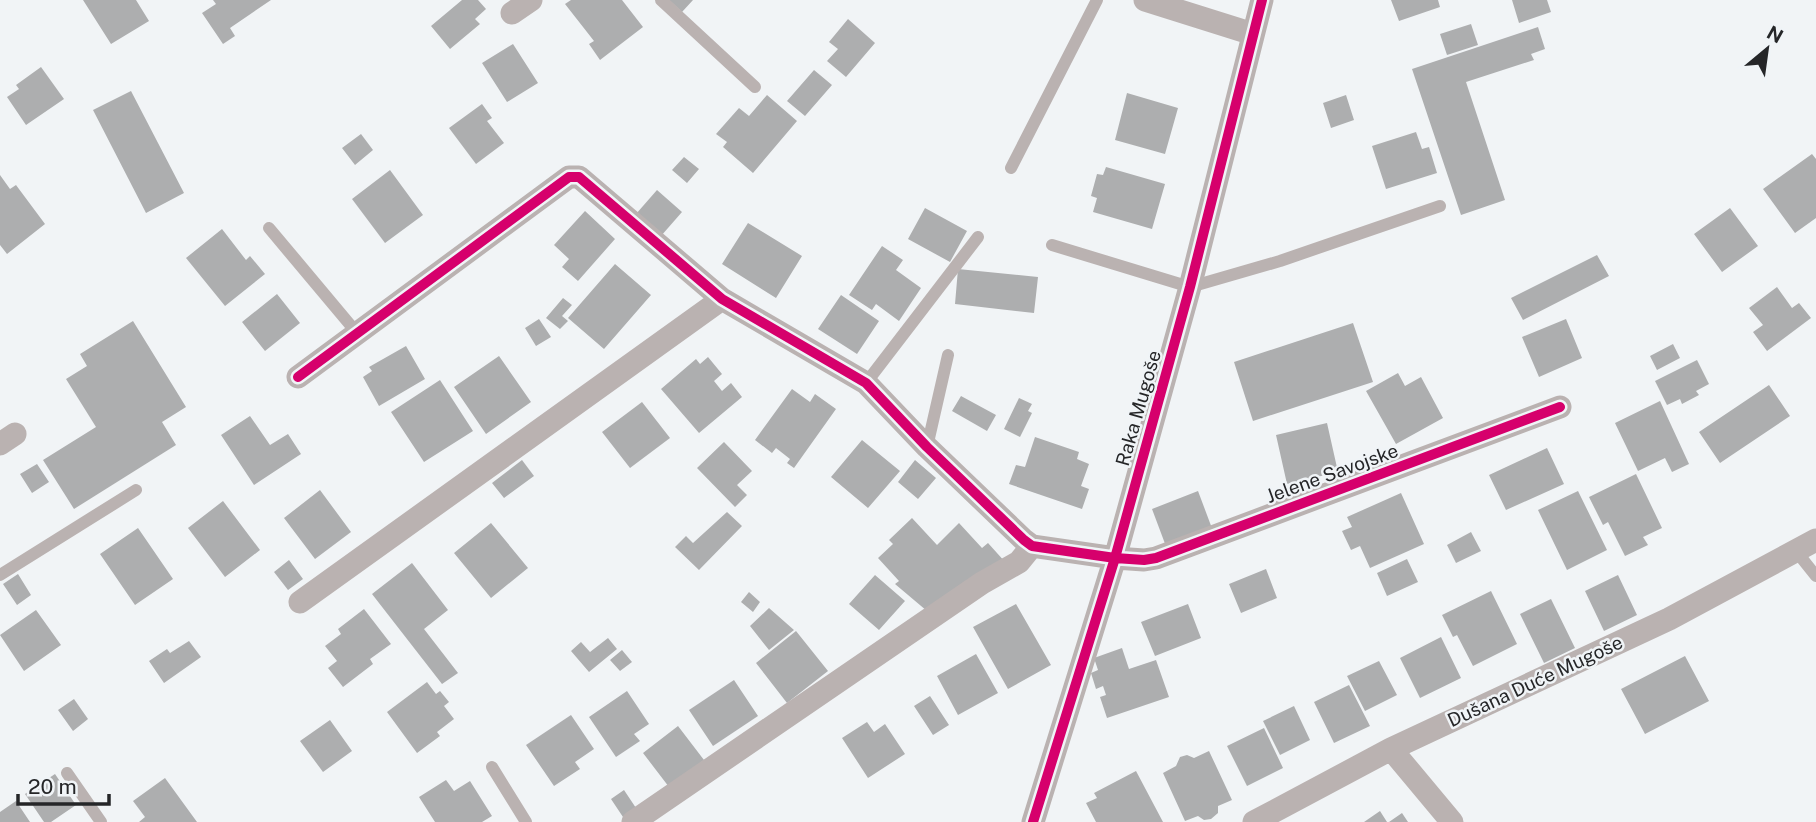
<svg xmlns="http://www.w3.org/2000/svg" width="1816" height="822" viewBox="0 0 1816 822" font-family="'Public Sans',sans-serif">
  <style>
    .building { fill: #adaeaf }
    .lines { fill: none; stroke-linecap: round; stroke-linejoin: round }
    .lane { stroke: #bab2b1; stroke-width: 12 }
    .street { stroke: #bab2b1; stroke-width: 23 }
    .cycleway-casing { stroke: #f0f4f7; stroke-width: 15 }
    .cycleway { stroke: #d6006c; stroke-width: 10 }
    .labels { text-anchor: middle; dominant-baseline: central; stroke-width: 5; stroke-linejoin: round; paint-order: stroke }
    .street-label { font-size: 19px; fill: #252628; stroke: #f0f4f7 }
  </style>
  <rect width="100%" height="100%" fill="#f1f4f6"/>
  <path class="building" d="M83,0h53l13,21 -38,23z
    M213,0h58l-41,28 5,8 -12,8 -21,-31 14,-9z
    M462,0h16l8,9 -11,10 5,5 -30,25 -19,-23z
    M571,0h51l21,27 -43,33 -11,-16 5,-3 -29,-37z
    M669,0h24l-11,12z
    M1391,0h47l2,7 -41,14z
    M1512,0h35l4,12 -32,11z
    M848,19l27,24 -29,34 -19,-16 11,-12 -9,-7z
    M1471,24l7,21 -31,10 -7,-21z
    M1538,27l7,22 -14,5 3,6 -68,22 39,118 -44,15 -49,-146z
    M513,44l25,39 -31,19 -25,-39z
    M41,67l23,32 -38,26 -19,-28 12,-8 -3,-4z
    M814,70l18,15 -27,31 -18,-15z
    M131,91l53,102 -38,20 -53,-103z
    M1127,93l51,15 -13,46 -50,-14z
    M767,95l30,26 -44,52 -30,-26 4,-5 -11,-8 23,-26 10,8z
    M1346,95l8,25 -23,8 -8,-25z
    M482,104l10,14 -5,3 17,22 -28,21 -27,-36z
    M1416,132l6,17 7,-2 8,26 -51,16 -14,-43z
    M361,134l12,16 -18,15 -13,-17z
    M1812,154l4,5v59l-21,15 -32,-44z
    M684,157l15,12 -12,14 -15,-13z
    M1106,167l59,17 -13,45 -59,-17 4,-14 -6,-2 6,-22 6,1z
    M390,170l33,45 -38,28 -33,-44z
    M0,175l10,14 6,-4 29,39 -38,30 -7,-9z
    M657,190l25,22 -21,24 -25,-22z
    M925,208l42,23 -17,31 -42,-23z
    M1730,208l28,38 -36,26 -28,-38z
    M585,211l30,28 -37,42 -16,-14 7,-8 -15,-14z
    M748,223l54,33 -26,42 -54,-34z
    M222,229l24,31 4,-4 15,18 -40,32 -39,-48z
    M882,246l21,14 -7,10 25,18 -22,33 -23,-17 -4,6 -23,-15z
    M1597,255l12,21 -86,44 -12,-22z
    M615,264l36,31 -47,54 -36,-31z
    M958,269l80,8 -4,36 -79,-9z
    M1777,287l15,21 7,-5 12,15 -44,33 -14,-19 10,-7 -14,-17z
    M277,294l23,29 -35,28 -23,-29z
    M841,295l38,26 -22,33 -39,-25z
    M563,298l9,7 -10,11 6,5 -8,8 -14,-11z
    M539,319l12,18 -15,9 -11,-18z
    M1566,319l16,39 -43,19 -17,-40z
    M133,321l53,86 -24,15 14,23 -102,64 -31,-49 53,-33 -30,-48 21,-13 -7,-12z
    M1353,323l20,59 -120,39 -19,-59z
    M1673,344l7,14 -23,12 -7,-14z
    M406,346l19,33 -46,27 -16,-29 9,-6 -3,-4z
    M499,356l32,46 -45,32 -32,-47z
    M708,357l14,17 -8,7 8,10 9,-8 11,14 -43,36 -38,-44 35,-30 4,5z
    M1697,360l12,24 -13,7 3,4 -17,9 -2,-5 -13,6 -12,-24z
    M1398,373l7,13 16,-9 22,41 -47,26 -30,-53z
    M440,380l33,51 -49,31 -33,-50z
    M1769,385l21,31 -70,47 -21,-31z
    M792,389l18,13 5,-8 21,15 -42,59 -7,-5 3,-4 -14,-11 -4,5 -17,-13z
    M961,396l35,19 -9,16 -35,-20z
    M1019,398l13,6 -4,7 4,2 -12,24 -16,-8z
    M1660,401l29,63 -17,8 -7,-14 -27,13 -23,-48z
    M642,402l28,36 -40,30 -28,-36z
    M250,416l20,29 18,-11 13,20 -47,31 -33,-50z
    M1327,423l11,49 -51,12 -11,-49z
    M1035,437l44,15 -2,7 12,5 -8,22 8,3 -7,20 -73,-25 7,-19 9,2z
    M862,440l38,31 -32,37 -37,-31z
    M724,442l28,29 -15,14 10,10 -12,12 -38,-39z
    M1547,448l17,36 -58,26 -17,-35z
    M522,460l12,16 -30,22 -12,-15z
    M915,460l21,18 -18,21 -20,-17z
    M37,464l12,18 -17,11 -12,-19z
    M1636,474l26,54 -19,9 5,8 -23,11 -17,-34 -5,3 -14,-28z
    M320,490l31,42 -36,27 -31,-41z
    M1198,491l15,40 -46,18 -15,-40z
    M1578,491l29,59 -40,20 -29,-60z
    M1401,493l23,51 -54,24 -10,-22 -9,4 -9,-19 10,-4 -5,-10z
    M223,501l37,49 -35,27 -37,-49z
    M727,512l15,14 -43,44 -24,-23 11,-11 7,7z
    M912,518l25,27 22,-22 23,25 6,-5 18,20 -79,48 -32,-27 4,-3 -21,-23 15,-14 -4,-4z
    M491,523l37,45 -37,30 -37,-45z
    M138,528l35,51 -38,26 -35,-51z
    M1471,532l10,19 -25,12 -9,-18z
    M1407,559l11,23 -31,14 -10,-23z
    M289,560l14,19 -15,11 -14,-18z
    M412,563l36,47 -24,19 34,44 -16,11 -70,-90z
    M1266,569l11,29 -36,15 -12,-29z
    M18,574l13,21 -14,10 -14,-21z
    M875,575l30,26 -26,29 -30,-26z
    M1618,575l19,40 -33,16 -19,-40z
    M1491,591l26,53 -44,22 -16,-31 -4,2 -11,-22z
    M749,592l11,10 -7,10 -12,-10z
    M1551,599l24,49 -31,15 -24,-49z
    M1016,604l35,61 -43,24 -35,-62z
    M1188,604l13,34 -46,18 -14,-34z
    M769,608l25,22 -25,20 -19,-24z
    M364,609l27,35 -21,15 3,5 -30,23 -15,-19 9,-7 -12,-15 16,-12 -3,-5z
    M36,610l25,35 -37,26 -24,-36z
    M796,631l32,40 -41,32 -31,-40z
    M1441,637l20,41 -41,20 -20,-40z
    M608,638l9,11 -28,23 -18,-21 10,-9 9,10z
    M189,641l12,16 -37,26 -15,-22 18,-12 3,4z
    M1122,648l7,21 27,-9 13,37 -62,21 -7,-21 6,-2 -3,-9 -7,3 -5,-16 7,-3 -4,-12z
    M622,650l10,12 -12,9 -10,-11z
    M976,654l22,39 -40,22 -21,-39z
    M1685,656l24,45 -64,33 -24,-45z
    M1379,661l18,34 -32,16 -18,-35z
    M734,680l24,36 -45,30 -24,-36z
    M427,682l9,12 4,-3 9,11 -5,4 10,13 -17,13 3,4 -23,17 -30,-41z
    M1349,685l21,41 -36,17 -20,-41z
    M627,691l22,33 -15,10 6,7 -24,16 -27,-40z
    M930,696l19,29 -16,10 -19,-29z
    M74,699l14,20 -15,12 -15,-21z
    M1294,706l16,34 -30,15 -17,-34z
    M571,715l23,34 -19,13 5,7 -26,17 -28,-41z
    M330,720l22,31 -29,21 -23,-31z
    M867,722l7,10 11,-8 20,30 -37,24 -26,-40z
    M678,726l26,34 -35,27 -26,-34z
    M1264,728l19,40 -36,18 -20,-40z
    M1209,751l23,49 -14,6v7l-7,6 -7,1 -6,-4 -13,5 -22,-48 13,-7 4,-9 7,-2 7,3z
    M1136,771l27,51h-67l-10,-19 11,-5 -3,-5z
    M55,774l21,31 -25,17h-7l-19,-28z
    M165,778l32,44h-58l6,-5 -12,-16z
    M446,780l8,11 16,-10 22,35 -10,6h-47l-16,-25z
    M624,790l12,18 -13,9 -12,-18z
    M16,801l14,21h-30v-10z
    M1380,811l7,11h-23z
    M1402,813l6,9h-19z"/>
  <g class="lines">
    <path class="lane" d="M661,0l94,87
      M1011,168l86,-168
      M269,228l88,105
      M1052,245l138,42 90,-26 160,-55
      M866,383l112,-146
      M927,447l21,-92
      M1796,551l20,25
      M0,575l136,-85
      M492,767l34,55
      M67,773l34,49"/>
    <path class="street" d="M1145,0l108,34
      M512,13l19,-13
      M298,377l271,-200h10l143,122 144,84 61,64 97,93 8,6 83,12 29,2 12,-2 404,-151
      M0,444l15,-10
      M300,602l422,-303
      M1391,749l61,73
      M633,822l349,-239 37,-21 13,-16
      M1033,822l82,-264 75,-271 72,-287
      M1254,822l137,-73 278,-130 147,-79"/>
    <defs>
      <path id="cycleway" d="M298,377l271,-200h10l143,122 144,84 61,64 97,93 8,6 83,12 29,2 12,-2 404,-151
        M1033,822l82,-264 75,-271 72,-287"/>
    </defs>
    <use href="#cycleway" class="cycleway-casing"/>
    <use href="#cycleway" class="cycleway"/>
  </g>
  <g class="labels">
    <g class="street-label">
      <text transform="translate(1138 408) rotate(-74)">Raka Mugoše</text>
      <text transform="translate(1332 473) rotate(-20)">Jelene Savojske</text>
      <text transform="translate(1535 681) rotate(-25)">Dušana Duće Mugoše</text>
    </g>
  </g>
  <g transform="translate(1767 49) rotate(29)" stroke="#f0f4f7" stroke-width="5" paint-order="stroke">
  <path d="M0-5L12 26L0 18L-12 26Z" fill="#252628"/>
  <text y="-10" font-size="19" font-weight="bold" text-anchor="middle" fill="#252628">N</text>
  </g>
  <path d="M18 794v10h91v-10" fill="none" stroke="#252628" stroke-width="3.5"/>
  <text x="28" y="794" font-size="21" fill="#252628" stroke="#f0f4f7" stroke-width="5" paint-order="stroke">20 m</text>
</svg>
